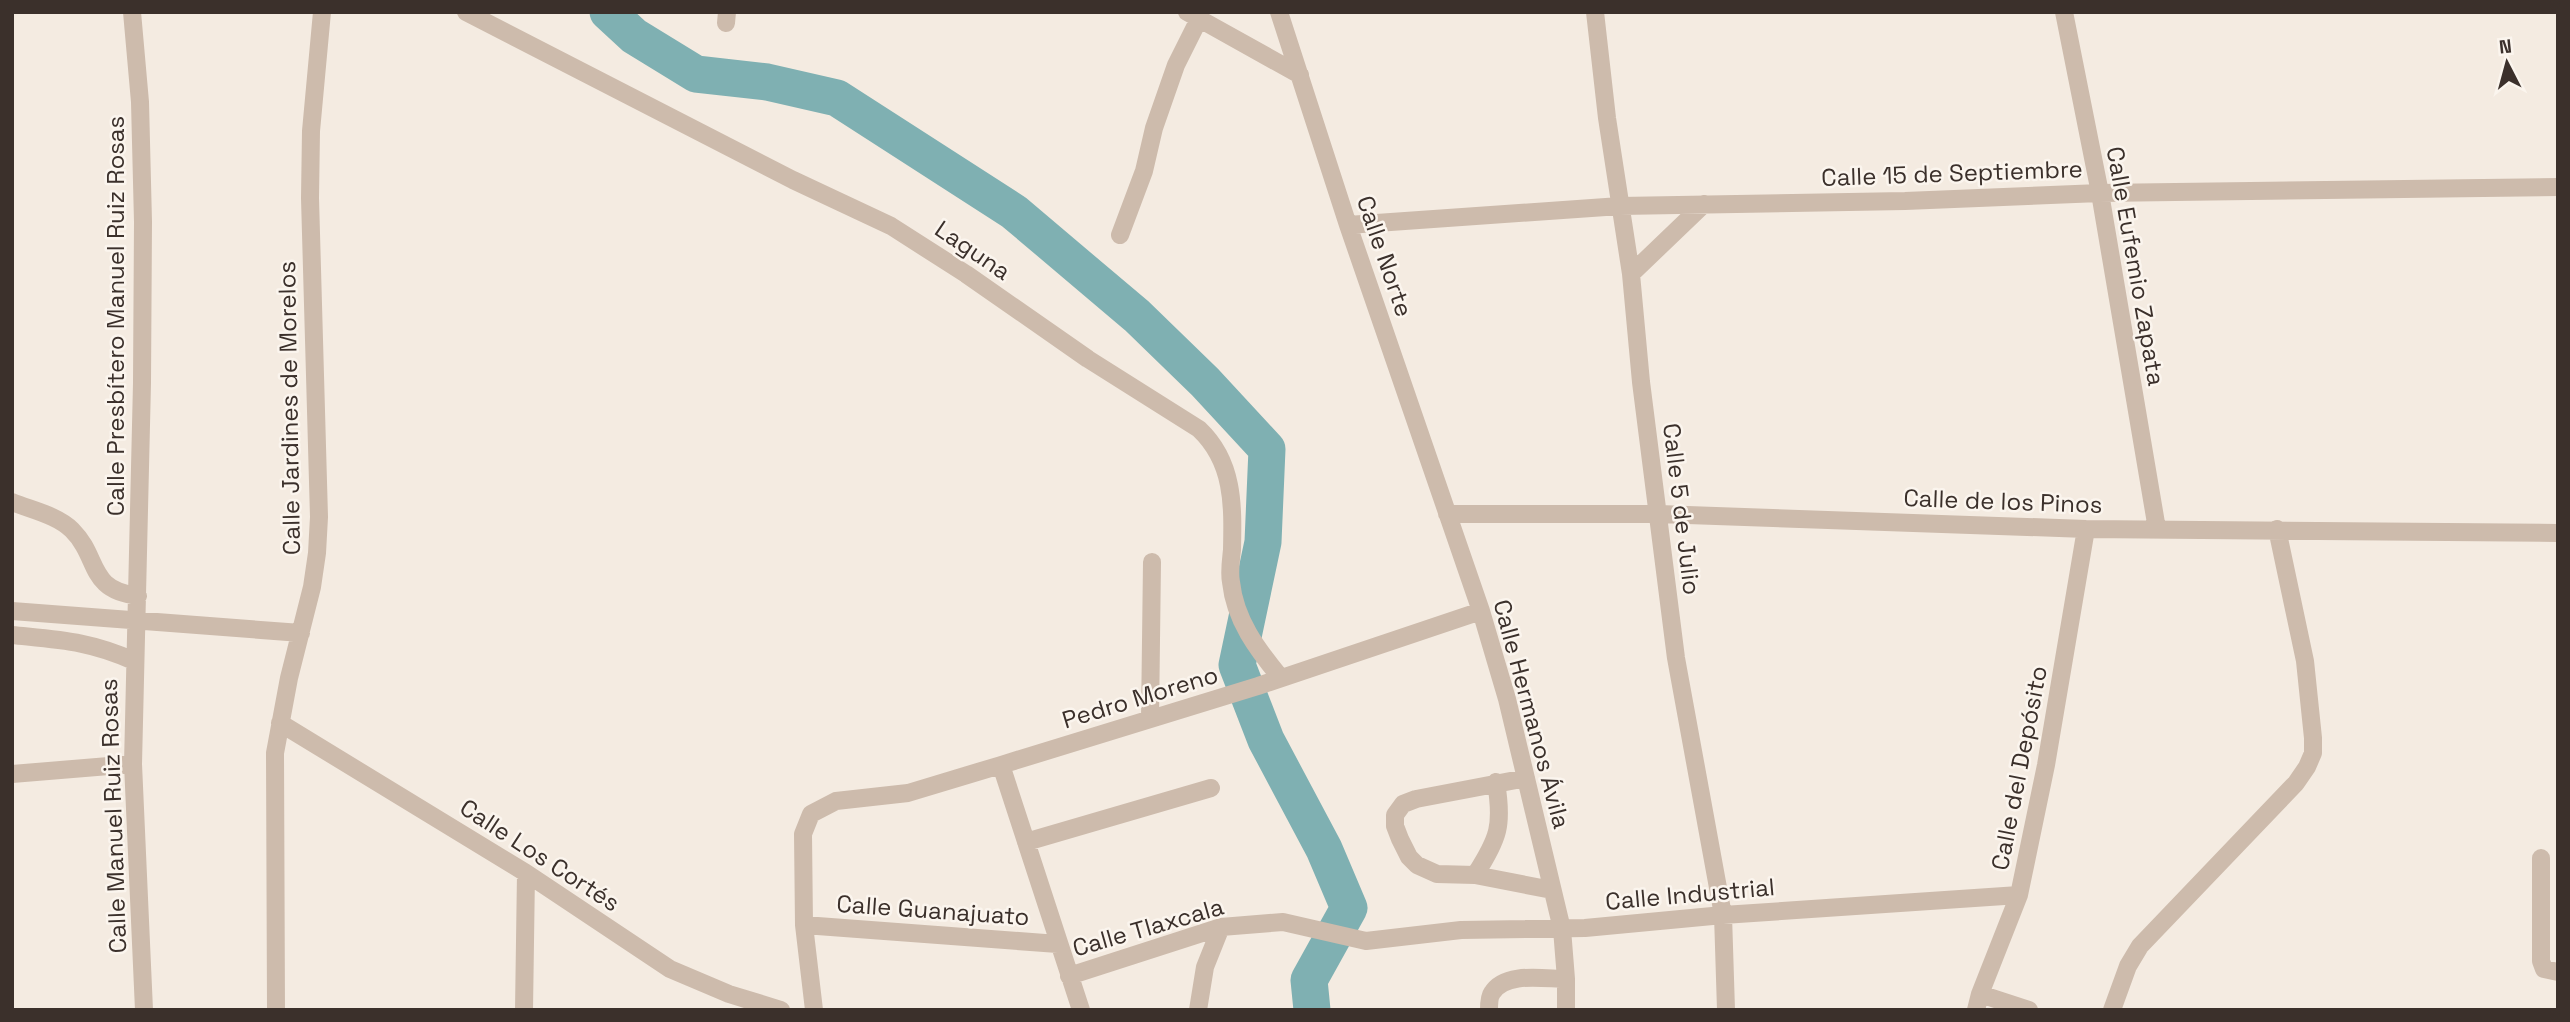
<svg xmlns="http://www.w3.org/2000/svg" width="2570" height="1022" viewBox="0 0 2570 1022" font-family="'Space Grotesk',sans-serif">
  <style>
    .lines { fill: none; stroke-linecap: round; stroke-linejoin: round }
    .river { stroke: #7fb0b2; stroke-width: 37 }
    .minor { stroke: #cdbbac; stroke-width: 18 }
    .labels { text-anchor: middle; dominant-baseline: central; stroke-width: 5; stroke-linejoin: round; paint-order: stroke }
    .street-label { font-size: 24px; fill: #3b302b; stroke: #fbf5ee }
  </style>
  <rect width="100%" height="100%" fill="#f4ebe1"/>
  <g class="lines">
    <path class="river" d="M608,12l26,24 62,38 71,8 70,16 177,114 123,104 68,66 62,67 -4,93 -26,123 29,75 58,109 25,59 -40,72 3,30"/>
    <path class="minor" d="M132,12l8,90 3,120 -1,161 -9,381 11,246
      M466,12l327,168 98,46 75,48 122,85 111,70c35,33 34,76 33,121 -1,10 -3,22 -1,32 4,38 26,67 49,95
      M1187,12l113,63
      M1279,12l69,213 133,386 26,88 55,230 4,50v31
      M1595,12l12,106 24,156 10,108 35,276 47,257 3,95
      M2064,12l36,181 57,336
      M726,23l1,-11
      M1348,225l272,-19 285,-5 195,-8 458,-6
      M1120,235l24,-64 10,-43 22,-63 23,-46
      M1631,274l73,-70
      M12,502c19,8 45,13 60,28 28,28 15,60 66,66
      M1447,514h212l427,15 472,4
      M12,611l289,22
      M12,635c48,5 78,6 122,26
      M1150,719l2,-157
      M280,723l246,150 144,96 59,25 52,16
      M1001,765l80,245
      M12,774l121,-10
      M1526,778l-110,21 -13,5 -8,11v11l5,13 9,18 8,8 20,9 38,1 77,15
      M1026,842l185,-54
      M2541,858v103l3,8 14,3
      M1475,875c24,-37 28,-50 21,-93
      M804,925l254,19
      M1069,976l152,-49 62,-5 83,19 95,-11 124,-2 138,-13 296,-20
      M1980,994l49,16
      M276,1010l-1,-257 14,-75 23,-91 5,-34 2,-36 -9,-319 1,-67 11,-119
      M524,1010l2,-137
      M814,1010l-10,-85 -1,-91 8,-20 25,-13 72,-8 93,-28 257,-79 223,-75
      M1198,1010l7,-43 16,-40
      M1489,1010c0,-5 0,-13 3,-17 13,-22 53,-14 74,-14
      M1976,1010l4,-16 39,-99 27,-130 40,-236
      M2112,1010l16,-44 12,-20 156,-163 11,-16 6,-14v-15l-8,-77 -28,-132"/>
  </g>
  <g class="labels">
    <g class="street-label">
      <text transform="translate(1952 173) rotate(-2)">Calle 15 de Septiembre</text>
      <text transform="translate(973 250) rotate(34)">Laguna</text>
      <text transform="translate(1385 256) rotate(71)">Calle Norte</text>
      <text transform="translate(2136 266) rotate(80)">Calle Eufemio Zapata</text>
      <text transform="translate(115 316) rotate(-90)">Calle Presbítero Manuel Ruiz Rosas</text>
      <text transform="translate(289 408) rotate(-91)">Calle Jardines de Morelos</text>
      <text transform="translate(2003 501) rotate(2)">Calle de los Pinos</text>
      <text transform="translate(1682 509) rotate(83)">Calle 5 de Julio</text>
      <text transform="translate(1140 697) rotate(-17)">Pedro Moreno</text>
      <text transform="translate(1532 714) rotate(75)">Calle Hermanos Ávila</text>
      <text transform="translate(2019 768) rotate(-79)">Calle del Depósito</text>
      <text transform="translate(113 816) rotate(-92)">Calle Manuel Ruiz Rosas</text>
      <text transform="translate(540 855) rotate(33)">Calle Los Cortés</text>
      <text transform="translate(1690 894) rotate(-5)">Calle Industrial</text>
      <text transform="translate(933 910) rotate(4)">Calle Guanajuato</text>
      <text transform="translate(1148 927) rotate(-16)">Calle Tlaxcala</text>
    </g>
  </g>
  <rect width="2570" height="1022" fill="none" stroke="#3b302b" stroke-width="28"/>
  <g transform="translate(2507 63) rotate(354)" stroke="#fbf5ee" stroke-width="5" paint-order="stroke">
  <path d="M0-5L12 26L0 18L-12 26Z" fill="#3b302b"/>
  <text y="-10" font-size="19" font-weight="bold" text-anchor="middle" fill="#3b302b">N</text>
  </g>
</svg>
